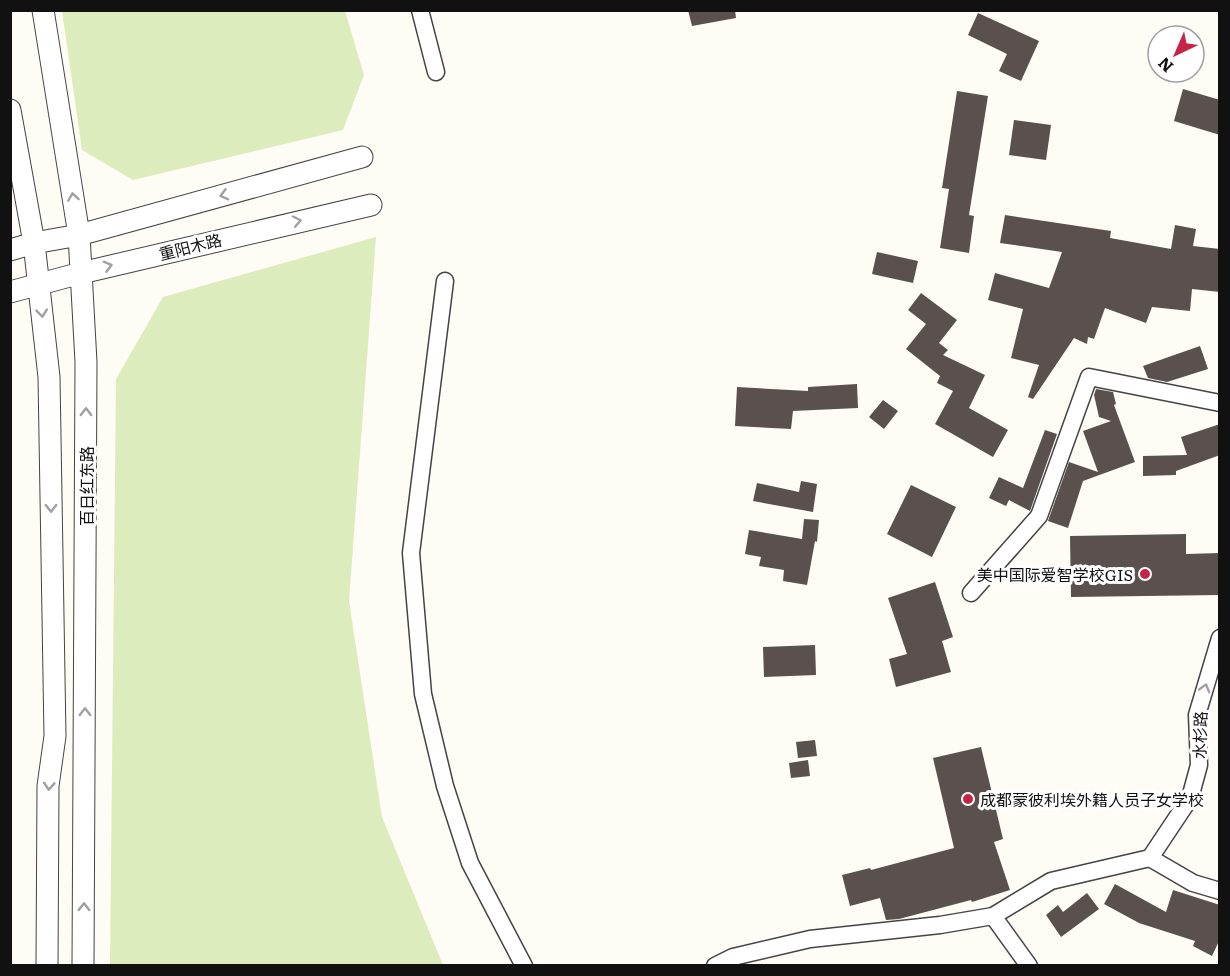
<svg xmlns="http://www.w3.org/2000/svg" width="1230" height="976" viewBox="0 0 1230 976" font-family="Literata,'Noto Sans SC',serif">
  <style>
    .green { fill: #ddecbc }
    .building { fill: #5a504d }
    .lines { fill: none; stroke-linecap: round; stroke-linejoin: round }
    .minor-casing { stroke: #444; stroke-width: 19 }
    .tertiary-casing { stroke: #444; stroke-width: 23 }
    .minor { stroke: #fff; stroke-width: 16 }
    .tertiary { stroke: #fff; stroke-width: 21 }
    .oneway { stroke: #a0a0a0 }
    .poi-dot { fill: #c62446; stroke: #fff; stroke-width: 2 }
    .labels { text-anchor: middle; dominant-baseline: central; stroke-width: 6; stroke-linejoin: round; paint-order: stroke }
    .street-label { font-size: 16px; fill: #111; stroke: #fff }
    .poi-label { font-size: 16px; fill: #111; stroke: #fff; text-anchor: end }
  </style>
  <rect width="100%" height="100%" fill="#fffbf5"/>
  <path class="green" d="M62,11h283l19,64 -21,55 -210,50 -51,-30z
    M376,237l-27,364 33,216 61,148h-333l6,-586 47,-82z"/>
  <path class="building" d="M688,10h47l1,8 -44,8z
    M978,13l61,28 -18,40 -22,-10 8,-17 -39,-19z
    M1183,89l37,11v35l-46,-14z
    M957,91l31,5 -19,119 5,1 -5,37 -29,-5 9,-59 -7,-1z
    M1014,120l37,5 -5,35 -37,-5z
    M1005,215l106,16 -1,7 61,11 4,-24 21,4 -3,17 27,3v43l-28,-3 -2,22 -38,-4 -6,16 -41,-15 -11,31 -6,-2 -1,7 -13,-6 -41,61 -5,-2 11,-32 -28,-7 12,-49 -35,-9 7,-27 54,15 13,-36 -62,-9z
    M877,252l41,9 -5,22 -41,-9z
    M921,293l36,27 -18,23 9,7 -5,5 42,20 -16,33 39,22 -15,27 -58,-33 18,-33 -16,-8 3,-7 -34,-27 20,-25 -18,-14z
    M1200,346l8,23 -41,13 -19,-4 -5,-12z
    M857,384l1,24 -65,3 -2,18 -56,-3 2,-39 71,4v-4z
    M1096,389l17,3 3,12 -2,1 21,57 -52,19 -15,47 -20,-7 21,-59 29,10 -15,-41 28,-10 -12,-4 -5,-22z
    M883,400l15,11 -14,18 -15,-12z
    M1220,424v31l-44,16v4l-33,1v-20l44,-1 -6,-18z
    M1045,430l12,4 -27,77 -21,-11 -3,6 -17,-8 10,-21 24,11z
    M801,481l16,3 -4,28 -60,-11 4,-18 42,9z
    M911,485l45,22 -24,50 -45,-23z
    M804,519l15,1 -2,22 -2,-1 -8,44 -24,-4 1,-11 -25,-4 2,-9 -16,-3 4,-24 53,9z
    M1186,534v20l34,-1v42l-149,2 -1,-61z
    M935,582l18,55 -11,4 9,31 -55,15 -7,-28 18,-5 -19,-56z
    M815,645l1,30 -52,2 -1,-30z
    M815,740l2,16 -19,2 -2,-16z
    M981,747l22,92 -9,3 16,48 -38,12 -1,-2 -72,19 -13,1 -6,-22 -30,8 -8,-31 28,-7 1,2 83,-22 -21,-90z
    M808,760l2,16 -19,2 -2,-15z
    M1115,884l51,28 7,-22 47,15v34l-8,17 -19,-10 2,-5 -56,-18 -35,-19z
    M1087,893l12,16 -38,28 -15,-22 12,-10 5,7z"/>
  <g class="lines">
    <defs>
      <path id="minor" d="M420,10l16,62
        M445,281l-34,272 12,141 22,92 25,77 54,103
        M971,593l68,-77 50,-139 131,26
        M1150,858l40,-60 9,-33 -2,-50 23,-77
        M1150,858l43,25 27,8
        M993,916l36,50
        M715,966l18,-9 77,-18 130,-14 53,-9 58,-35 99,-23"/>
      <path id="tertiary" d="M43,10l36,225 7,127 -3,604
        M10,110l24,133 15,134 6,359 -7,50 -1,180
        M10,250l24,-7 45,-8 283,-78
        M10,292l71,-19 290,-68"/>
    </defs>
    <use href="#minor" class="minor-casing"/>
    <use href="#tertiary" class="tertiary-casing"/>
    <use href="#minor" class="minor"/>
    <use href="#tertiary" class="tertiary"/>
  </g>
  <defs><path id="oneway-chevron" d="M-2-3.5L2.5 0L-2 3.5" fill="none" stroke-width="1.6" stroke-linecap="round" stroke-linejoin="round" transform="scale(1.5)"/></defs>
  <g class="oneway">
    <use href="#oneway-chevron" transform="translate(224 195) rotate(165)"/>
    <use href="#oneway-chevron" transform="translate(73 197) rotate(-99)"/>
    <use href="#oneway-chevron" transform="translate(297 221) rotate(-12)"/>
    <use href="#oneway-chevron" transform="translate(108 266) rotate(-14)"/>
    <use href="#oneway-chevron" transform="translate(42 313) rotate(84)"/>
    <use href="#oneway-chevron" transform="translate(86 412) rotate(-90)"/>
    <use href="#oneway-chevron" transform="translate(51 508) rotate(89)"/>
    <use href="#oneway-chevron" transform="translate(1205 688) rotate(-74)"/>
    <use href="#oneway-chevron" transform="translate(85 712) rotate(-90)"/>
    <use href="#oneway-chevron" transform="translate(49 786) rotate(94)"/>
    <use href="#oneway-chevron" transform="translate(84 907) rotate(-89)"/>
  </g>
  <g class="poi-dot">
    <circle cx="1145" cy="574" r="6"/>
    <circle cx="968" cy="799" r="6"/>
  </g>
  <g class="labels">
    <g class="street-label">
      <text transform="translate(190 246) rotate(-14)">重阳木路</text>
      <text transform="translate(86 486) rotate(-90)">百日红东路</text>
      <text transform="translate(1199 735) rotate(-88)">水杉路</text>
    </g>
    <g class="poi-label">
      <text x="1133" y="574">美中国际爱智学校GIS</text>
      <text x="980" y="799" text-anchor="start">成都蒙彼利埃外籍人员子女学校</text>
    </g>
  </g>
  <rect width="1230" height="976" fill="none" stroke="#111111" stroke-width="24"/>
  <g transform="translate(1176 54) rotate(224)"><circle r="28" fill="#ffffff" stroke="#a0a0a0" stroke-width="1.5"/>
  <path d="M0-4.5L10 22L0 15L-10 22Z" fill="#c62446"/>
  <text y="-9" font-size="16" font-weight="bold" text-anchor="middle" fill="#111111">N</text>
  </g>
</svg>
